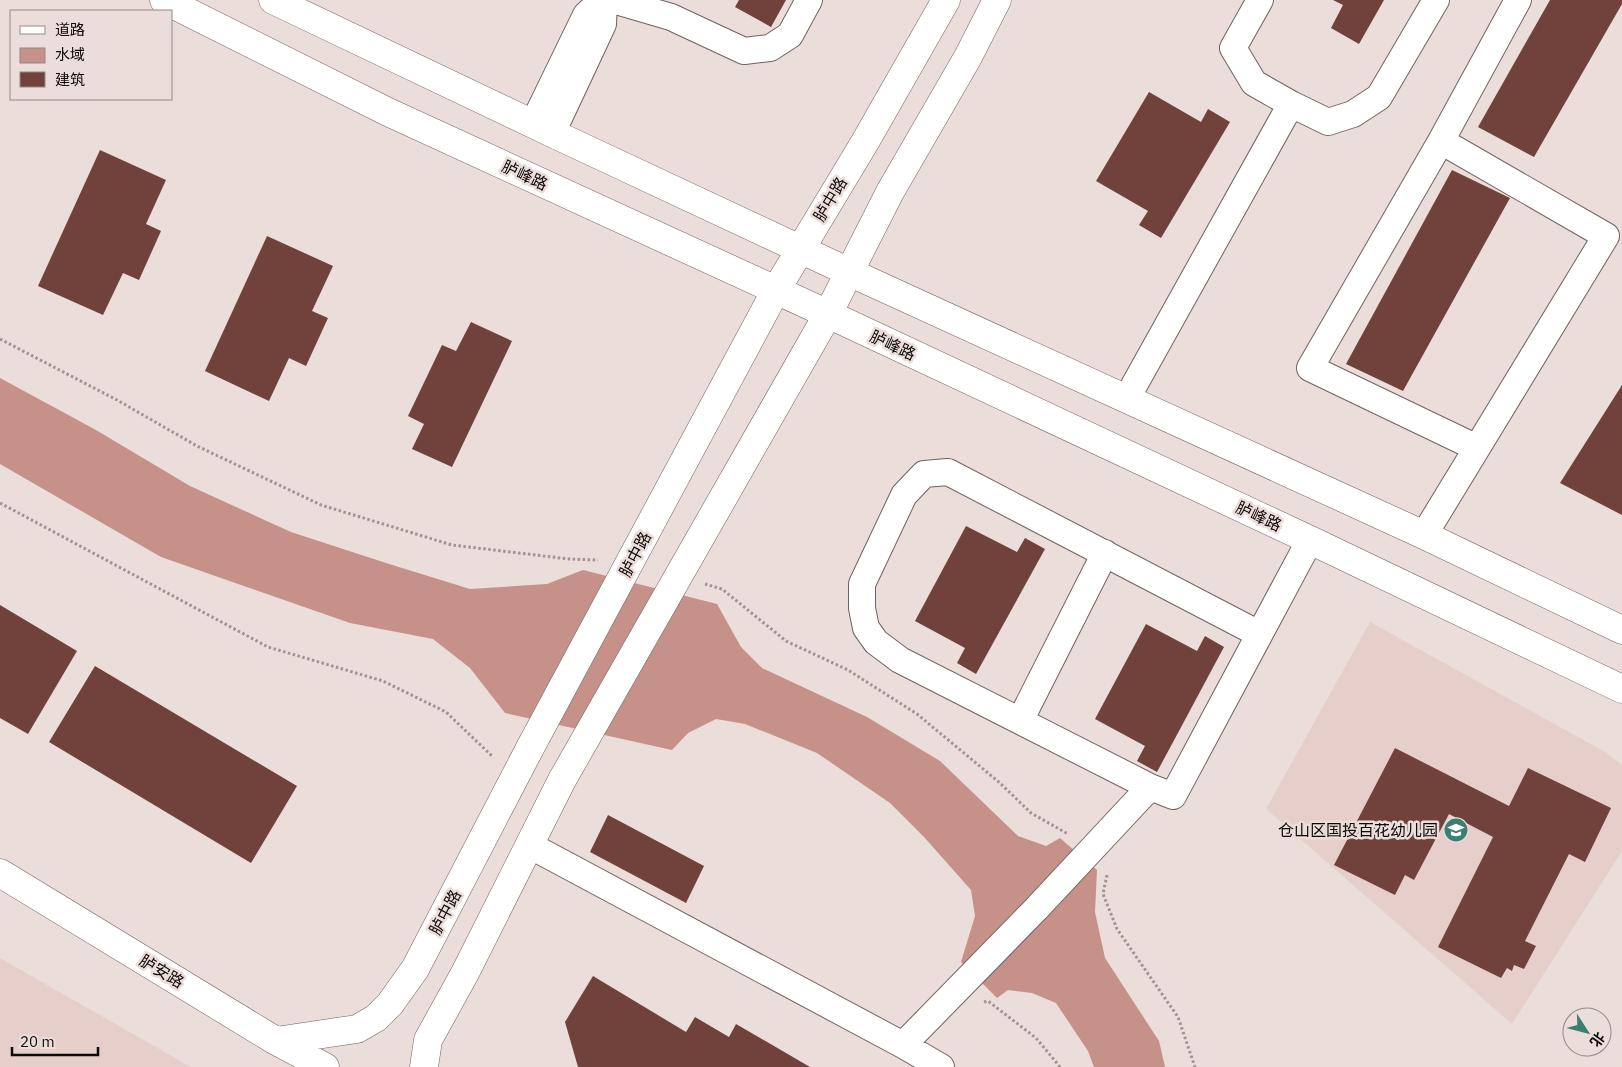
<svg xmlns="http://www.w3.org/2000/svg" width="1622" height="1067" viewBox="0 0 1622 1067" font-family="'IBM Plex Sans','Noto Sans SC',sans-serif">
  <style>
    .built { fill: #e6cfcb }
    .water { fill: #c69189 }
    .building { fill: #70423b }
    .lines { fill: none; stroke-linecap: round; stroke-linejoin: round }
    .minor-casing { stroke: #6f6361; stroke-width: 28 }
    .tertiary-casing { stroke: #6f6361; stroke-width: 29 }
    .path { stroke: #9f9492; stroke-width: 3; stroke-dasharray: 2.5 2.5; stroke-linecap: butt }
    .minor { stroke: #fff; stroke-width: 26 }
    .tertiary { stroke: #fff; stroke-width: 28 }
    .labels { text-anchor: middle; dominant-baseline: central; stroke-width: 5; stroke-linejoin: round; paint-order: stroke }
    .street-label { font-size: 16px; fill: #0e0a09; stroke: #ebddda }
    .poi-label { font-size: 16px; fill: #0e0a09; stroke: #ebddda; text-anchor: end }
  </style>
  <rect width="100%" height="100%" fill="#ebddda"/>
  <path class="built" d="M1370,622l237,131 15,12v86l-110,173 -246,-215z
    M0,958l191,109h-191z"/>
  <path class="water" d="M0,378l96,52 94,56 101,46 95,31 84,26 77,-5 36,-14 134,34 24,43 21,21 105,49 73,44 78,75 28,10 14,-8 37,32 -2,42 10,46 54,83 6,26h-71l-6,-16 -32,-48 -24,-10 -24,-3 -11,8 -36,-36 14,-46 -4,-26 -47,-53 -34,-34 -73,-50 -72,-29 -29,-5 -28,14 -16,17 -167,-37 -35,-45 -37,-29 -83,-16 -189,-66 -161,-93z"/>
  <path class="building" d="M739,0h47l-15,27 -36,-20z
    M1333,0h51l-25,44 -28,-16 12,-23z
    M1550,0h72v4l-88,153 -56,-30z
    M1149,92l52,30 7,-13 22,13 -69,116 -22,-13 9,-14 -52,-30z
    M100,150l66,30 -20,44 15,7 -22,49 -16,-7 -20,42 -65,-29z
    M1452,170l58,28 -107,193 -57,-27z
    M267,236l66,30 -21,45 16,7 -22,48 -17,-8 -20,43 -64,-30z
    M471,322l41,19 -60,126 -40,-18 12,-25 -16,-8 34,-71 14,6z
    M1622,385v130l-62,-32z
    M966,526l51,26 8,-14 20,11 -69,125 -19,-11 8,-15 -50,-27z
    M0,605l77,46 -49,83 -28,-16z
    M1146,624l51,27 8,-15 19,11 -67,125 -20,-11 8,-15 -50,-27z
    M95,666l202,120 -46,77 -202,-121z
    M1395,748l114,58 19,-38 83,40 -26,54 -16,-8 -44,87 11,5 -12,23 -10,-4 -2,6 -5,-3 -6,10 -63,-31 55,-110 -44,-23 -35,66 -9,-5 -10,20 -61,-30z
    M608,815l96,51 -18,37 -96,-51z
    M593,976l93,56 9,-15 34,20 7,-13 74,43h-232l-13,-45z"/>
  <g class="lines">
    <defs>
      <path id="minor" d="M613,0l58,17 73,34 26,-3 20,-13 19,-35
        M1291,104l37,18 25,-8 26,-17 57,-97
        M533,124l53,-109 16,-15
        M552,133l51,-109 1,-24
        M1441,141l165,95 -129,212 -167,-80 131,-227 77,-141
        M1127,398l164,-294 -37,-21 -21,-35 27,-48
        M1424,535l53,-87
        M1020,721l85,-168
        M1150,787l-250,-127 -24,-18 -10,-14 -4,-20v-24l42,-89 20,-21 24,-2 311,162
        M529,845l374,200
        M941,1067l-38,-22 133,-136 114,-122 23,9 137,-256"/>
      <path id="tertiary" d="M164,0l224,112 440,202 482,226 312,149
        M273,0l279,133 297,139 575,263 198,95
        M0,873l276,168 49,26
        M276,1041l81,-12 19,-11 14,-14 25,-35 115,-221 246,-458 89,-148 81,-142
        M424,1067l4,-27 37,-67 97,-193 266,-466 62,-122 78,-135 29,-57"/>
    </defs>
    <use href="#minor" class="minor-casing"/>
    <use href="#tertiary" class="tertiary-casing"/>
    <path class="path" d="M0,339l117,61 80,46 124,59 131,40 117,14 29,1
      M0,503l268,144 115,34 63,31 47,45
      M705,584l17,5 64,52 62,29 69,44 83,69 31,30 37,21
      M1107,875l-4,19 14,35 61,88 17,50
      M984,1002l4,-1 48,37 24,29"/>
    <use href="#minor" class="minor"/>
    <use href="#tertiary" class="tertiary"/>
  </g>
  <defs>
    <symbol id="school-disc" viewBox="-11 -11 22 22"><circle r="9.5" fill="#3b7e72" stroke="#ebddda"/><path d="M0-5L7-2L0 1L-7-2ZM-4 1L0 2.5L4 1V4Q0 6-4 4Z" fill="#fff"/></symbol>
  </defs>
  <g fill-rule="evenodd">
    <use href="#school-disc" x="1442" y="816" width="28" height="28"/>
  </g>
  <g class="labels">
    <g class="street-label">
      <text transform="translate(525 175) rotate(25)">胪峰路</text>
      <text transform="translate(830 199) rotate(-59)">胪中路</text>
      <text transform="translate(893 345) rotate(25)">胪峰路</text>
      <text transform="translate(1259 516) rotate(25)">胪峰路</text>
      <text transform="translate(635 554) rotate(-62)">胪中路</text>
      <text transform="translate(445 912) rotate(-62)">胪中路</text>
      <text transform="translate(162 971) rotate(31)">胪安路</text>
    </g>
    <g class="poi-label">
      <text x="1438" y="830">仓山区国投百花幼儿园</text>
    </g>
  </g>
  <rect x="10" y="10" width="162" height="90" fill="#ebddda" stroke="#938986"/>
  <rect x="20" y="26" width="25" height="8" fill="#ffffff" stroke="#938986"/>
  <text x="55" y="35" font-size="15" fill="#0e0a09">道路</text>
  <rect x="20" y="48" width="25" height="15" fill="#c69189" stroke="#938986"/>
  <text x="55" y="60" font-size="15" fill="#0e0a09">水域</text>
  <rect x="20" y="72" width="25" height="15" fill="#70423b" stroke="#938986"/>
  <text x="55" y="85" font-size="15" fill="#0e0a09">建筑</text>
  <g transform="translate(1587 1032) rotate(126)"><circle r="24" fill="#ebddda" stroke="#938986"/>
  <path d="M0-4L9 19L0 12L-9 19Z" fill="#3b7e72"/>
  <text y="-8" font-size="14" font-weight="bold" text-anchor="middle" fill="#0e0a09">北</text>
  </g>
  <path d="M12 1047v8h86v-8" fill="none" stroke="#0e0a09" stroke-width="2.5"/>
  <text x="20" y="1047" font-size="15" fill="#0e0a09" stroke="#ebddda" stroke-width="4" paint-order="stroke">20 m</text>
</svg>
